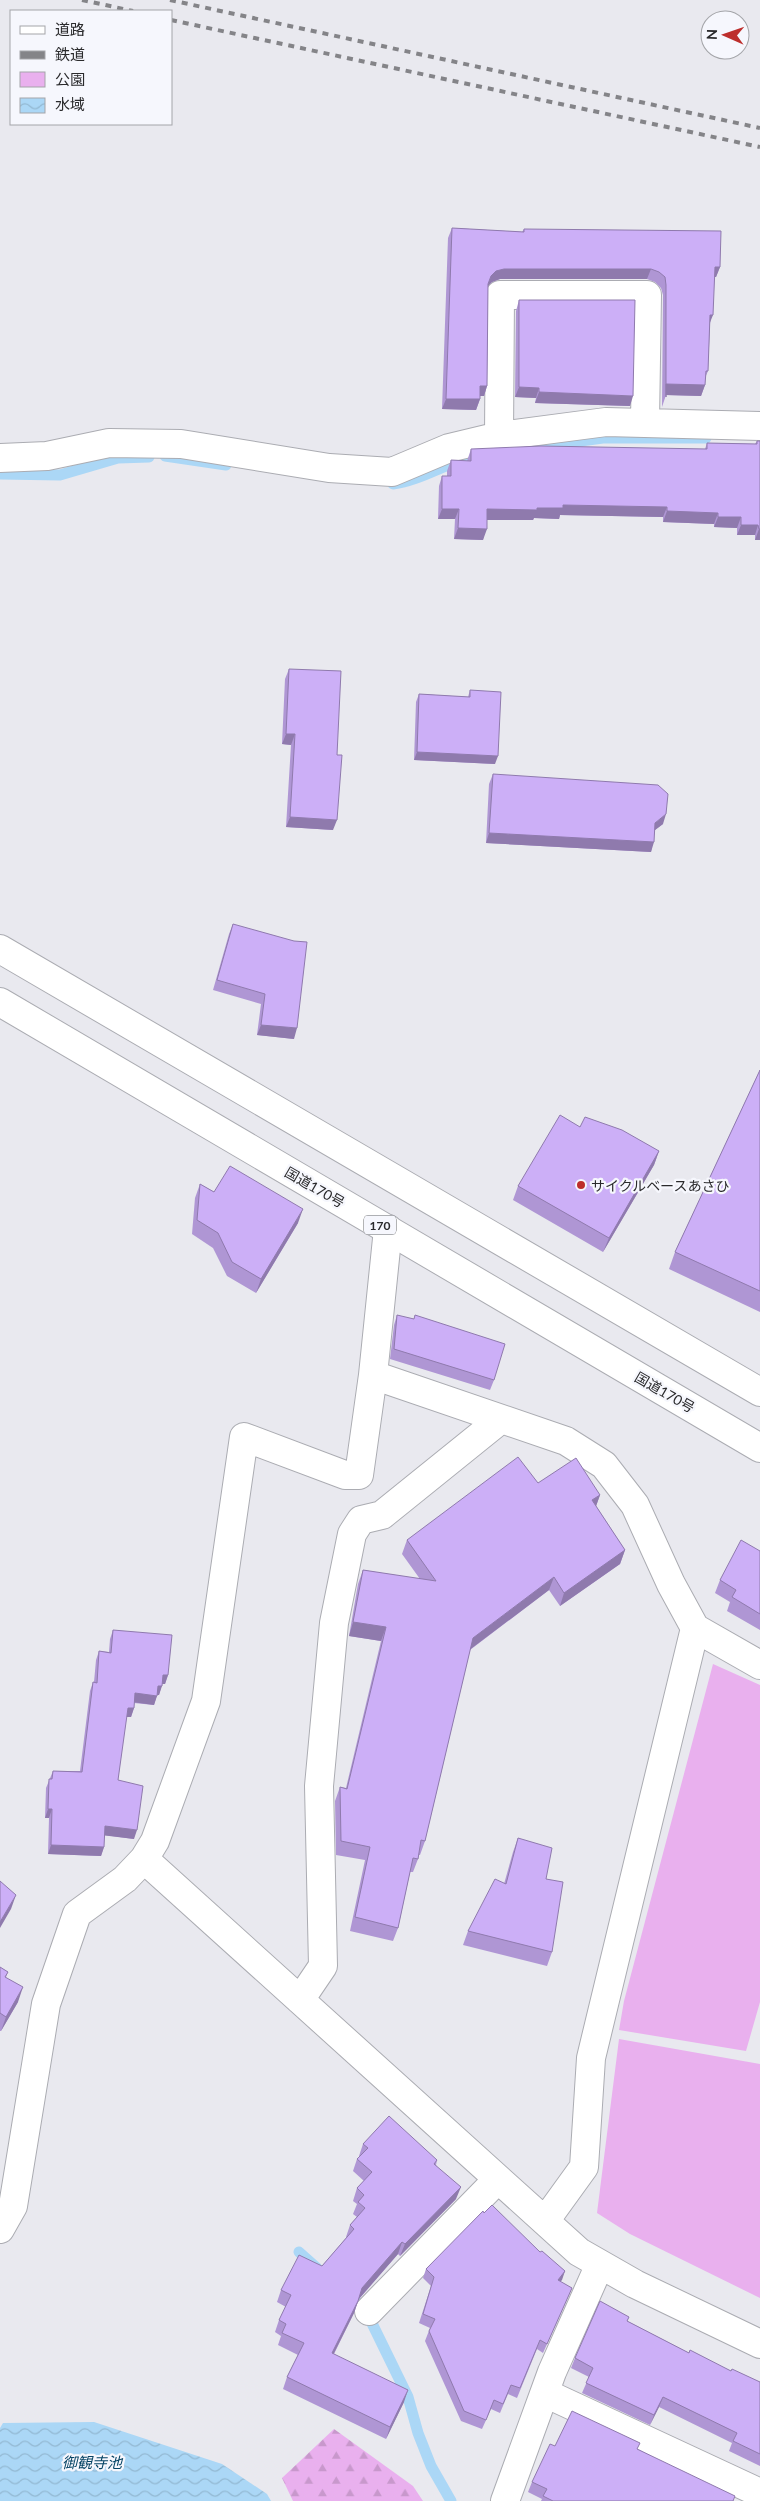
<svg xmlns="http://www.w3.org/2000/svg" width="760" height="2501" viewBox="0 0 760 2501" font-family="Lato,'Noto Sans JP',sans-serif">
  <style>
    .green { fill: #e9b0ee }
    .forest { fill: url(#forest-firs) }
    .water { fill: url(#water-waves) }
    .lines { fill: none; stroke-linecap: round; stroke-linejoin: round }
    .stream { stroke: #abd7f6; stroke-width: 11 }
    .minor-casing { stroke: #abacb2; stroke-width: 30 }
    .highway-casing { stroke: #abacb2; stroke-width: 30 }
    .minor { stroke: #fff; stroke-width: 28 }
    .highway { stroke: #fff; stroke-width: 28 }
    .rail { stroke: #848488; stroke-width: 4; stroke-dasharray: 6 6; stroke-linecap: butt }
    .wall { fill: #af96d4 }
    .shaded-wall { fill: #8f7aad }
    .building { fill: #ccaff7; stroke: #8f7aad }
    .poi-dot { fill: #bd2e2c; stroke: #f6f7fd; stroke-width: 2 }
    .labels { text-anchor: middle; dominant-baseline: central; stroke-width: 4.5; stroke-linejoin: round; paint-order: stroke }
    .shield { fill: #f6f7fd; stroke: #67686b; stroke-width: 1 }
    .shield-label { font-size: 12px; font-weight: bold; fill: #2a2a2c }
    .poi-label { font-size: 14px; fill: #2a2a2c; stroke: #f6f7fd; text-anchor: start }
    .street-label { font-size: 14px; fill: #2a2a2c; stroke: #f6f7fd }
    .water-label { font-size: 15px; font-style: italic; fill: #064465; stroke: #f6f7fd }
  </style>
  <defs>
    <pattern id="forest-firs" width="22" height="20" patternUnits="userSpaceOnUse" patternTransform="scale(1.25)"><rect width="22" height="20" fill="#e9b0ee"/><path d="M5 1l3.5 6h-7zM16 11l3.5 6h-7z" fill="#c898cc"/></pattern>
    <pattern id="water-waves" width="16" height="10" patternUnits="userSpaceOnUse" patternTransform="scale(1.25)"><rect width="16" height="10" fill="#abd7f6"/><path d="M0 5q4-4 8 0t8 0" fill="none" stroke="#93b9d3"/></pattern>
  </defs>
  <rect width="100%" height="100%" fill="#e9e9ef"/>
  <path class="green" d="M713,1664l47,21v317l-14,49 -127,-21 5,-29z
    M619,2039l141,25v234l-130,-64 -33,-21z"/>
  <path class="forest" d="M334,2429l79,57 10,15h-130l-11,-23z"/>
  <path class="water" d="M94,2422l128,42 45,30 4,7h-271v-73l3,-5z"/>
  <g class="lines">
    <path class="stream" d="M520,449l83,-11h103
      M165,456l61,9
      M0,474l60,1 58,-17 31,-1
      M393,484c30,-4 55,-23 84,-28
      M299,2252l18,16
      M346,2293l19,16 43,88 10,36 13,33 20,35"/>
    <defs>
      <path id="minor" d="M499,436l1,-141h147l-2,127
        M0,458l47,-2 62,-13 72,1 148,24 63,4 57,-24 50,-12 107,-14 154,4
        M373,1375l15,-146
        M144,1859l435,393 56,32 125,60
        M300,2000l23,-34 -4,-180 15,-163 18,-89 9,-14 21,-5 119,-96
        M545,2221l39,-54 7,-109 104,-430
        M0,2229l13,-23 33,-202 31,-90 48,-35 19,-20 11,-18 51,-140 38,-264 101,38h14l14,-100 193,66 38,24 31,40 36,79 24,44 65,37
        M369,2311l129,-132
        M545,2393l215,100
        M505,2501l47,-129 48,-108"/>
      <path id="highway" d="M0,949l760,443
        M0,1002l760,446"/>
    </defs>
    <use href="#minor" class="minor-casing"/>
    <use href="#highway" class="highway-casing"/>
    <use href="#minor" class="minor"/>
    <use href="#highway" class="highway"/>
    <path class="rail" d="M82,0l51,11
      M170,0l590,128
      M171,20l589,127"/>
  </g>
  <path class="wall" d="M452,228l70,4 2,-3 196,38 -4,10h-2l-4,47 -2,47 -3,7v7l-4,11 -35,-1 -4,12 1,-112 -2,-7 -6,-6 -8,-3h-147l-8,3 -4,3 -1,101 -3,10h-4v3l-4,11 -34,-1 6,-171z
    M519,300l111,106 -95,-3 1,-5 -21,-1 1,-86z
    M757,441l3,99h-5v-5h-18v-7l-23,-1v-3l-51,-2v-5l-103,-2 -1,4 -25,-1 -1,2h-46l-4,20 -29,-1 1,-20h-17l1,-33 3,-10h5v-5l4,-11 16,1 4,-12h234l2,-6 48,1z
    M289,669l44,161 -47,-3 5,-82 -9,-1 3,-65z
    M470,690l25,74 -81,-4 2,-58 3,-8 49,3z
    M493,774l170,50 -8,6 -4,22 -165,-9 3,-59z
    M233,924l61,115 -37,-4 4,-31 -48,-14 16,-56z
    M760,1070v242l-91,-43 6,-17z
    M580,1127l79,24 -5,14 -51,87 -90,-52 5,-14z
    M200,1184l14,8 84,31 -42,70 -29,-17 -14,-28 -21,-14 3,-36z
    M397,1315l97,65 -4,10 -100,-31 4,-34z
    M538,1483l62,12 -4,11 29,44 -5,14 -60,42 -11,-16 -79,60 -45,191 -5,14h-1l-1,4 -5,13h-3l-12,56 -5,13 -43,-10 15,-71 -29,-5 -1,-54 5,-14 6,1 35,-147 -32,-5 9,-52 5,-14 57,9 -18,-25 5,-14z
    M760,1551v79l-33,-19 3,-9 -15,-9 5,-13z
    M113,1630l55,45 -3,9h-3l-3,11h-2l-3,10 -20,-2v5l-3,9h-5l-8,63 16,59 -30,-4v12l-3,9 -53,-2 1,-36h-4l1,-30 7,-17h27l10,-80 3,-9h1l2,-22 3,-9 10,1 1,-13z
    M518,1838l28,41 6,73 -5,14 -84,-21 5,-14 36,-47 9,-32z
    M0,1967l8,5 -2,5 12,25 -17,29h-1z
    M363,2144l74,16 -1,5 20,34 -56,57 -2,-2 -39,45 -5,14 -20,41 70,48 -18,37 -103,-50 4,-12 11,-22 -20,-10 3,-9 -6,-4 4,-12 7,-13 -9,-5 4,-12 41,-24 24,-28v-1l4,-12 7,-8 -4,-3 4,-10 -4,-3 4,-13 7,-7 -11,-10 4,-12 3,-2 -1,-1z
    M540,2252l25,19 -5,11 12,6 -29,65 -6,-4 -20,49 -9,-4 -8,19 -9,-4 -9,20 -21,-8 -36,-80 5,-13 -11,-5 12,-37 -8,-8 3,-9z
    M629,2317l-2,4 62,32 42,18 29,11v84l-31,-15 3,-8 -73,-36 -9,18 -68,-32 7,-16 -18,-9 4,-10z
    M555,2446l83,3 96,52h-193l1,-2 -14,-7 4,-10z"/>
  <path class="shaded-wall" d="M715,267h5l-4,10h-5z
    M504,269h147l-4,10h-147l-8,3 -5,5 4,-11 5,-5z
    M710,315h3l-4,10z
    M666,384l39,1 -4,11 -35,-1z
    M480,386h7l-3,10h-8z
    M519,387l20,1 -3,10 -21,-1z
    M539,392l94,4 -3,10 -95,-3z
    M446,399h34l-4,11 -34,-1z
    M563,505l104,2 -4,10 -103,-2 -1,4 -25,-1 -1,2h-50l4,-11 50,-1z
    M442,509h17l-4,10h-17z
    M667,511l51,2 -4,11 -51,-2z
    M718,517h23l-4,11 -23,-1z
    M741,525h17l-3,10h-18z
    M458,528l29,1 -4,11 -29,-1z
    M759,529h1v11h-5z
    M286,734h9l-4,11 -9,-1z
    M417,752l81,4 -3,8 -81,-4z
    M666,814l-3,10 -12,9 4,-10z
    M290,817l47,3 -4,10 -47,-3z
    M489,833l165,9 -3,10 -165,-9z
    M261,1025l36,3 -3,11 -37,-4z
    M659,1151l-5,14 -51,87 6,-14z
    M303,1209l-5,14 -42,70 5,-14z
    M600,1495l-5,14 -3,-9z
    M625,1550l-5,14 -60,42 4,-13z
    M554,1577l-5,13 -81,61 5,-13z
    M353,1622l33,5 -5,14 -32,-5z
    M163,1675h5l-3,9h-5z
    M158,1686h4l-3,9h-4z
    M135,1693l22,3 -3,9 -22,-3z
    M128,1708h6l-3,9h-7z
    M48,1809h4l-3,9h-4z
    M105,1826l32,4 -3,9 -33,-4z
    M51,1845l53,2 -3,9 -53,-2z
    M16,1895l-5,14 -11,19v-6z
    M23,1987l-5,15 -17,29 5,-14z
    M461,2187l-5,12 -56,57 5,-12z
    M402,2242l-4,12 -40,46 4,-12z
    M565,2271l-3,9 -8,9 4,-9z
    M358,2301l-4,12 -26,52 4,-12z
    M408,2390l-4,12 -18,37 4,-12z
    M663,2397l-4,10 -9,18 4,-10z"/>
  <path class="building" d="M452,228l72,4v-3l197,2 -1,36h-5l-2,48h-3l-2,56h-2l-1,14 -39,-1v13v-112l-1,-8 -6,-5 -8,-3h-147l-8,2 -5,5 -3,8 -1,102h-7v13h-34z
    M519,300h116l-2,96 -94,-4v-4l-20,-1z
    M757,441h3v88h-1l-1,-4h-17v-8h-23v-4l-51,-2v-4l-104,-2v3h-26v2l-50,-1v20l-29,-1 1,-19h-17v-33h9v-16l20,1v-12l70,-3 166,3v-6l50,1z
    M289,669l52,2 -4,84h5l-5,65 -47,-3 5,-83h-9z
    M470,690l31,2 -3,64 -81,-4 2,-58 51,3z
    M493,774l165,11 10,9 -2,20 -11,9 -1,19 -165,-9z
    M233,924l61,17 13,1 -10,86 -36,-3 4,-31 -48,-14z
    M760,1070v221l-85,-39z
    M560,1115l20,12 5,-10 37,13 37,21 -50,87 -91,-52z
    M230,1166l73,43 -42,70 -29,-17 -14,-29 -21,-13 3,-36 14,8z
    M397,1315l17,4 1,-4 90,29 -11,36 -100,-31z
    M518,1457l20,26 38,-25 24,37 -8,5 33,50 -61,43 -10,-16 -81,61 -48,203 -4,-1 -3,19 -5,-1 -15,70 -43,-11 15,-70 -29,-6 -1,-54 7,2 39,-162 -33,-5 10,-52 73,11 -29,-41z
    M741,1540l19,11v63l-28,-17 4,-7 -16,-10z
    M113,1630l59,5 -4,40h-5l-1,11h-4l-1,10 -22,-3 -1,15h-6l-10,72 25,6 -6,44 -32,-4 -1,21 -53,-2 1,-36h-4l1,-30h3l1,-8 29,1 11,-90 4,1 2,-32 12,2z
    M518,1838l34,10 -6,31 17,3 -11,70 -84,-21 27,-52 11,5z
    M0,1881l16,14 -16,27z
    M0,1967l8,5 -3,5 18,10 -17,30 -6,-4z
    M389,2116l48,44 -3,4 27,23 -56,57 -3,-2 -40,46 -4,13 -26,52 76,37 -18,37 -103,-50 17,-34 -22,-10 4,-9 -7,-4 12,-25 -10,-5 18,-35 23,11 32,-37 -4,-4 15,-17 -7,-6 6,-7 -7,-7 15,-16 -15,-13 11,-11 -5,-4z
    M492,2205l48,47 2,-1 23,20 -7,9 14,8 -25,56 -7,-4 -20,48 -9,-3 -8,19 -9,-4 -8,20 -22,-9 -35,-80 6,-12 -12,-5 11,-37 -8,-8 57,-58 1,2z
    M600,2301l29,16 -2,4 62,32 1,-3 41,21 1,-2 28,13v72l-27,-13 4,-8 -74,-36 -9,18 -68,-32 7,-15 -18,-10z
    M572,2411l68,32 -3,6 98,47 -2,5h-180l-10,-5 4,-7 -15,-7 18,-38 5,2z"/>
  <circle class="poi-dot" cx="581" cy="1185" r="5"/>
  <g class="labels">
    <rect class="shield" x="364" y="1215.5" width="32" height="19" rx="4"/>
    <g class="shield-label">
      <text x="380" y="1225">170</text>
    </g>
    <g class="poi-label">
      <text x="591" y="1185">サイクルベースあさひ</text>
    </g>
    <g class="street-label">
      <text transform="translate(315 1187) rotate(30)">国道170号</text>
      <text transform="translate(665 1392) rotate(30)">国道170号</text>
    </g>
    <g class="water-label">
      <text x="92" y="2462">御観寺池</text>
    </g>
  </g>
  <rect x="10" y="10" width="162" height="115" fill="#f6f7fd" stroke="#a4a5a9"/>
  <rect x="20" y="26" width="25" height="8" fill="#ffffff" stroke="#a4a5a9"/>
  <text x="55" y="35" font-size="15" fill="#2a2a2c">道路</text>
  <rect x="20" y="51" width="25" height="8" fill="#848488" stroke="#a4a5a9"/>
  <text x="55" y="60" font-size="15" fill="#2a2a2c">鉄道</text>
  <rect x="20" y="72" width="25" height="15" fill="#e9b0ee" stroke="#a4a5a9"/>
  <text x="55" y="85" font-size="15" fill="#2a2a2c">公園</text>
  <rect x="20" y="98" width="25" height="15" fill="url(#water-waves)" stroke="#a4a5a9"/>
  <text x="55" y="110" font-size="15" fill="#2a2a2c">水域</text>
  <g transform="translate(725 35) rotate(272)"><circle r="24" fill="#f6f7fd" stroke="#a4a5a9"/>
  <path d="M0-4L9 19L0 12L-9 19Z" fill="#bd2e2c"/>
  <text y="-8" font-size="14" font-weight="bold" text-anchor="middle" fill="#2a2a2c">N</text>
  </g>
</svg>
